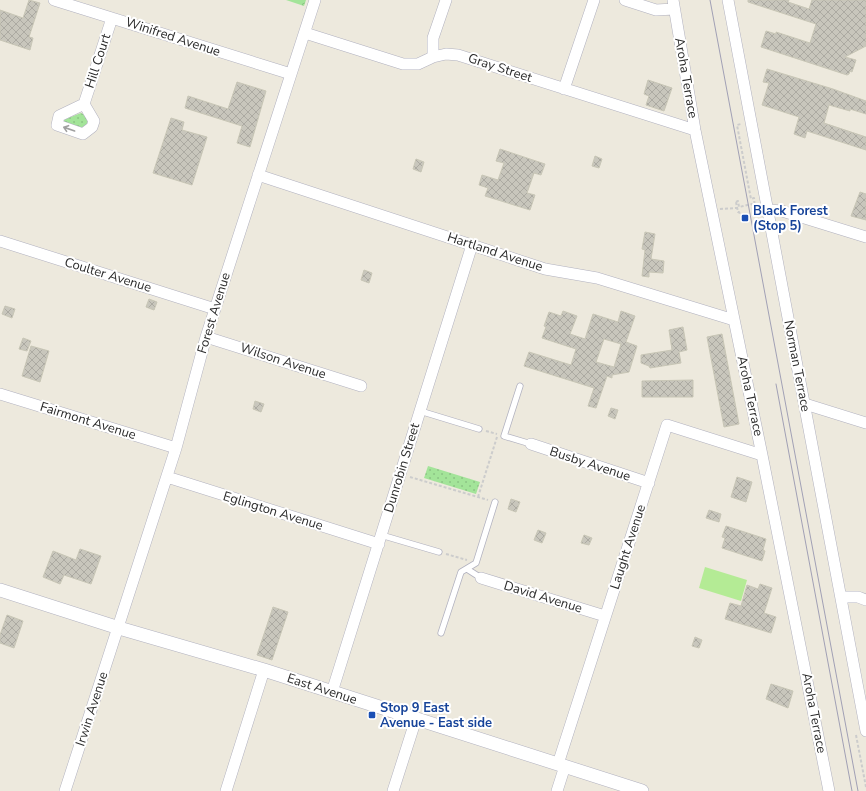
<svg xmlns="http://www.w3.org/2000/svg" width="866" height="791" viewBox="0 0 866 791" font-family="'Nunito Sans',sans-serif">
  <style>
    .grass { fill: url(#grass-dots) }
    .forest { fill: url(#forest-crowns) }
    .pitch { fill: #b4eb95 }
    .building { fill: url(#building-cross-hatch); stroke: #c8c6b6; fill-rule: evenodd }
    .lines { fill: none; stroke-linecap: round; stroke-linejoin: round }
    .service-casing { stroke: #b1b1bf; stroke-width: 7 }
    .minor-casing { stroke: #b1b1bf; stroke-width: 12 }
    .tertiary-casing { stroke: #b1b1bf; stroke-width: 14 }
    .path { stroke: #ccc; stroke-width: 2; stroke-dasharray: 3 2; stroke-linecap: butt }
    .service { stroke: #fff; stroke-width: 5.5 }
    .minor { stroke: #fff; stroke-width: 11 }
    .tertiary { stroke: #fff; stroke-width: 13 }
    .tram { stroke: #a1a0b5; stroke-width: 1 }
    .oneway { stroke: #a0a0a0 }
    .transit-dot { fill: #1a4fb4; stroke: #fff; stroke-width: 1.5 }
    .labels { text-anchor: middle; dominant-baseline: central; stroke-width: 4; stroke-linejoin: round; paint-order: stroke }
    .street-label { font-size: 13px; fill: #2b2b2b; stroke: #fff }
    .transit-label { font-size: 13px; font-weight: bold; fill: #164399; stroke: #fff; text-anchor: start }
  </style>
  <defs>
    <pattern id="grass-dots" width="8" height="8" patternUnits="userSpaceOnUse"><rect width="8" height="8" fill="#a3e499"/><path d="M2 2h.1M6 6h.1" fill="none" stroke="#8cc484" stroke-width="1.8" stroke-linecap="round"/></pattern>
    <pattern id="forest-crowns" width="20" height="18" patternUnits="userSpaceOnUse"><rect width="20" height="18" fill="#a3e499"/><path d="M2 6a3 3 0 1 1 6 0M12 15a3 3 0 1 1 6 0" fill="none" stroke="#8cc484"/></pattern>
    <pattern id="building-cross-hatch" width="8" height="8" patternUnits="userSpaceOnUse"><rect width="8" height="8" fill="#c8c6bc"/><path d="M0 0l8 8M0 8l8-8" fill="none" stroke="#acaaa2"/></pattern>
  </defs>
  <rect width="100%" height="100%" fill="#ede9dd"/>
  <path class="grass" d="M81,113l2,1 5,5 -1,6 -6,4 -18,-7v-2z
    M428,466l52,16 -4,12 -52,-16z"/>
  <path class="forest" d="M286,0h20l-2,6z"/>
  <path class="pitch" d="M705,567l42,13 -6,21 -42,-13z"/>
  <path class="building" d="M29,0l11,3 -11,34 4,1 -3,12 -30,-10v-30l23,8z
    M748,0h41l-1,2 21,7 3,-9h54v46l-21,11 11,3 -4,12 -2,-1 -1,3 -2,1 -86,-28 5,-16 10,3v-2l34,11 6,-19 -68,-22z
    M767,69l66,20 33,12v13l-16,-5v2l-21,-6 -5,18 42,14v13l-59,-19 -2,7 -11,-4 5,-17 -37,-12 7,-22 -6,-1z
    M648,80l24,8 -8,23 -18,-6 3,-9 -5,-2z
    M237,82l29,9 -16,56 -13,-4 5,-17 -57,-18 3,-12 40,13z
    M171,118l13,4 -2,8 25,7 -15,48 -39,-12z
    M500,149l45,15 -4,11 -7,-2 -7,20 8,2 -5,15 -45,-14 3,-8 -9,-3 3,-10 16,5 6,-17 -8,-2z
    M595,156l7,3 -3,9 -7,-2z
    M416,159l8,3 -3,10 -8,-3z
    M860,192l6,2v26l-15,-4z
    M645,232l10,2 -4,25 13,2 -1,12 -14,-1v5l-7,-1 3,-26 -3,-1z
    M364,270l8,3 -3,10 -8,-3z
    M149,299l8,3 -3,8 -8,-3z
    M5,306l10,3 -3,9 -10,-4z
    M563,311l14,5 -7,18 15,5 8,-25 25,8 3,-11 14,5 -9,26 11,4 -8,26 -17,3v3l-5,-2 -11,32 -8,-2 6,-18 -70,-22 5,-14 42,13 5,-16 -34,-11 4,-11 -2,-1 5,-14 12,4zM604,339l17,5 -7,23 -18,-5z
    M683,327l4,23 -8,2 2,11 -31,5 -1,-2 -8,-3v-8l31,-5 -3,-20z
    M722,334l17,90 -15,3 -17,-90z
    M23,338l8,3 -4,10 -8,-2z
    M31,346l18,5 -9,31 -18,-6z
    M693,380v17h-51v-16z
    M255,401l9,3 -3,8 -8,-3z
    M611,408l7,2 -3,9 -7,-3z
    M737,477l15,5 -6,20 -15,-5z
    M511,499l9,3 -4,10 -8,-3z
    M709,510l12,4 -2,8 -13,-4z
    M726,526l40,13 -3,11 2,1 -3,10 -40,-13 3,-10 -3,-1z
    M538,530l8,3 -4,10 -8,-3z
    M584,535l8,3 -3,7 -8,-2z
    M80,549l21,7 -10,28 -27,-9 -4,9 -17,-7 10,-26 23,9z
    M760,584l12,4 -8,25 12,4 -5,16 -46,-14 5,-16 11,3 6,-21 11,4z
    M273,607l15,5 -16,48 -15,-5z
    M7,615l16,6 -9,27 -14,-5v-8z
    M695,637l7,3 -3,8 -7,-2z
    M771,684l22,7 -5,17 -22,-9z"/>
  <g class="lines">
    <defs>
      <path id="service" d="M520,386l-16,50 27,8
        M420,411l59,18
        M381,535l58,17
        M467,569l14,9
        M441,633l20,-61 15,-9 19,-61"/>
      <path id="minor" d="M54,0l237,74
        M625,0l31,10 18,-1
        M673,0l22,130 67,325 67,336
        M728,0l138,731
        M305,33l98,31h15l15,-7 13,-3 12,1 237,75
        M433,57v-19l13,-38
        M564,89l30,-89
        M84,104l10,17 -2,6 -9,7 -26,-9 2,-9 25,-12 28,-86
        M258,175l287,94 52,9 137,42
        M769,210l13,1 84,26
        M0,241l215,68
        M206,337l155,49
        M0,394l176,54
        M805,404l61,19
        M531,444l118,39
        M167,477l212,67
        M481,578l124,38
        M841,597h17l8,3
        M332,692l140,-447
        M558,764l109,-339 95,30
        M65,791l111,-343 30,-111 109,-337
        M226,791l38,-121
        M393,791l23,-72
        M557,791l8,-25"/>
      <path id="tertiary" d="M0,590l119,38 145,42 378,121"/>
    </defs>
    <use href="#service" class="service-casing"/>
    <use href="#minor" class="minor-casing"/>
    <use href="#tertiary" class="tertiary-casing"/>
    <path class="path" d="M736,202l2,-1 1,6 13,-3 1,6 2,-1 -1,-11 -3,1 -1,-5 -13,-69 4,-1
      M736,202l2,10h1l1,2
      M720,209l17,-1
      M486,431l11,3
      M410,477l78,23
      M478,497l19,-60
      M446,554l21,6
      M856,735l10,52"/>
    <use href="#service" class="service"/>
    <use href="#minor" class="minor"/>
    <use href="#tertiary" class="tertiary"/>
    <path class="tram" d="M710,0l148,791
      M776,384l76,407"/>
  </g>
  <defs><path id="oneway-shaft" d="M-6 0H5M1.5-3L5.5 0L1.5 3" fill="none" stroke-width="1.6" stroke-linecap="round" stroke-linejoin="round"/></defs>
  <use class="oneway" href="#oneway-shaft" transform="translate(69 129) rotate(-161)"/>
  <g class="transit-dot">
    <rect x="741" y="214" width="8" height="8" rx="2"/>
    <rect x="368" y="711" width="8" height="8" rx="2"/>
  </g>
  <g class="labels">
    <g class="street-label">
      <text transform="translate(173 37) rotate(18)">Winifred Avenue</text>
      <text transform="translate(98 61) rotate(-72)">Hill Court</text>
      <text transform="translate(500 68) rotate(18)">Gray Street</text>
      <text transform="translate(686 78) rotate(80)">Aroha Terrace</text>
      <text transform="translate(495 252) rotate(18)">Hartland Avenue</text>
      <text transform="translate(108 275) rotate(17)">Coulter Avenue</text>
      <text transform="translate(214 313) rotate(-73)">Forest Avenue</text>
      <text transform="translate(283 361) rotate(18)">Wilson Avenue</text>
      <text transform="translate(797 366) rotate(79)">Norman Terrace</text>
      <text transform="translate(750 396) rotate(78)">Aroha Terrace</text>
      <text transform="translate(88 421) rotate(17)">Fairmont Avenue</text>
      <text transform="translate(590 464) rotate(18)">Busby Avenue</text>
      <text transform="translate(402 468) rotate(-73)">Dunrobin Street</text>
      <text transform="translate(273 511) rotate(17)">Eglington Avenue</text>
      <text transform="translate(628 547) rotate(-72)">Laught Avenue</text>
      <text transform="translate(543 597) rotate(17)">David Avenue</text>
      <text transform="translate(322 689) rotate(18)">East Avenue</text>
      <text transform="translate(92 709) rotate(-72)">Irwin Avenue</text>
      <text transform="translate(814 713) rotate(79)">Aroha Terrace</text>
    </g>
    <g class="transit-label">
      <text x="753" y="211">Black Forest<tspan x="753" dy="15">(Stop 5)</tspan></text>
      <text x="380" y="708">Stop 9 East<tspan x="380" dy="15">Avenue - East side</tspan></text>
    </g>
  </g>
</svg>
